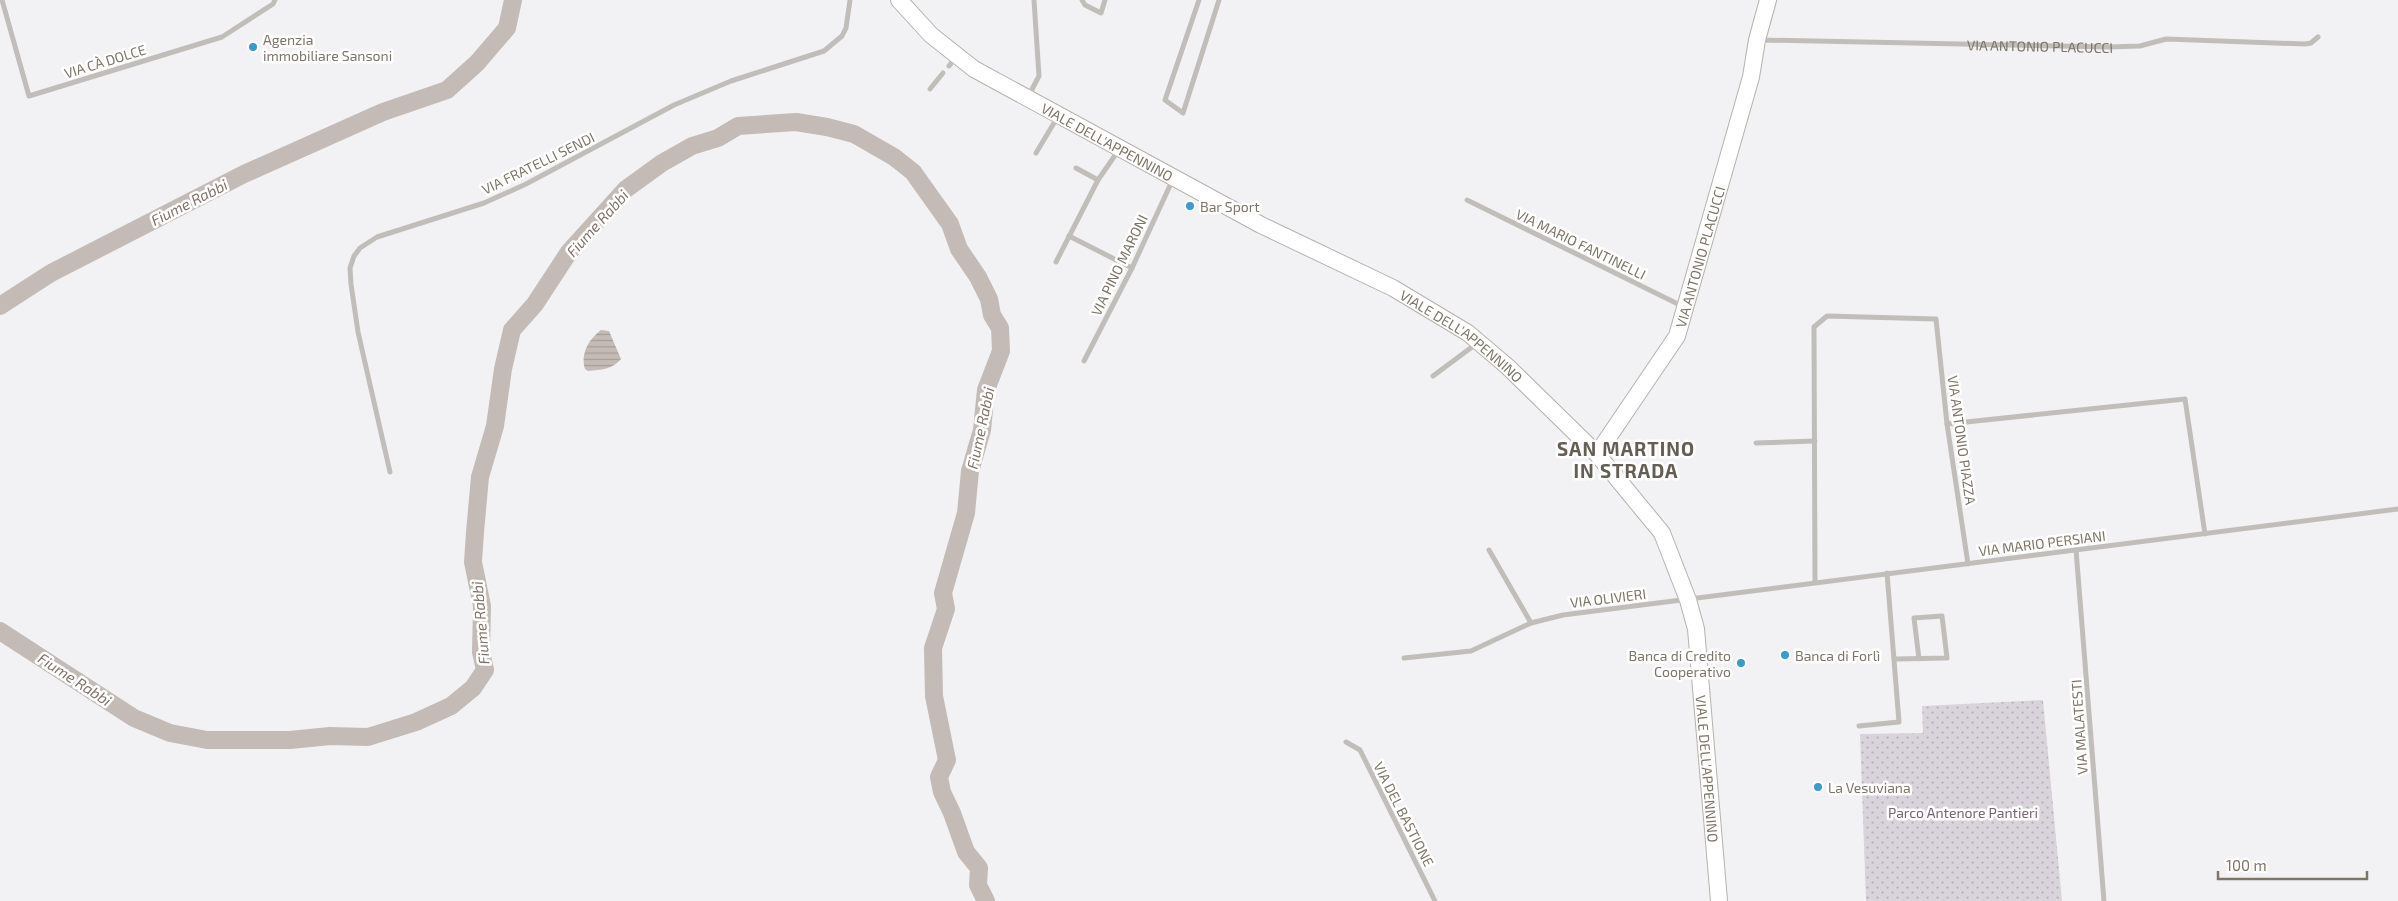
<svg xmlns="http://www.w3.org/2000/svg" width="2398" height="901" viewBox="0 0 2398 901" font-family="'Exo 2',sans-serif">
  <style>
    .park { fill: url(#park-dots) }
    .water { fill: url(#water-rules) }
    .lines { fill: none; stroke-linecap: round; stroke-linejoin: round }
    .river { stroke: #c4bbb6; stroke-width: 18 }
    .secondary-casing { stroke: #b6b2ac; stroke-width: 18 }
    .street { stroke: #c1beba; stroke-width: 5 }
    .secondary { stroke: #fff; stroke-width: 16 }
    .poi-dot { fill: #399bce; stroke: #fff; stroke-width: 2 }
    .labels { text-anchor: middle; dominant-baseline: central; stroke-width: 5; stroke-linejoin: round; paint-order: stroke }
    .poi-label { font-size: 14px; fill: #7f7567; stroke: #fff; text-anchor: start }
    .street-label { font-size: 14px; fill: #7f7567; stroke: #fff }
    .park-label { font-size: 14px; fill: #766577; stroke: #fff }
    .water-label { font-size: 15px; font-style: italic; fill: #837369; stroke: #fff }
    .district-label { font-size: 19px; font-weight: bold; letter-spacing: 1px; fill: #655e54; stroke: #fff }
  </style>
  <defs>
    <pattern id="park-dots" width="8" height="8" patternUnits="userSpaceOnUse" patternTransform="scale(1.25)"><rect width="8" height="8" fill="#d9d4db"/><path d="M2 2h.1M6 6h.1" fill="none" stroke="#b5b1b5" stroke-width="1.8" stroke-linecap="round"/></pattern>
    <pattern id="water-rules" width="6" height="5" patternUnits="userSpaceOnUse" patternTransform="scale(1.25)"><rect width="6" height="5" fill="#c4bbb6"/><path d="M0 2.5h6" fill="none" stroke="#a49d98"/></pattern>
  </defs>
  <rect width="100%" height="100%" fill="#f2f2f5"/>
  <path class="park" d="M2043,700l19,201h-196l-6,-167 63,-1 -1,-27z"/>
  <path class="water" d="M601,330l8,1 12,28c-8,10 -20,11 -33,12l-3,-2c-5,-15 4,-30 16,-39z"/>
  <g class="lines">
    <path class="river" d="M0,306l51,-33 193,-99 139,-62 64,-22 30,-27 30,-35 6,-28
      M0,631l134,87 36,15 37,7h83l40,-4 38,1 48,-15 35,-16 22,-18 12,-18 -4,-18 1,-46 -9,-44 2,-30 5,-55 15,-51 8,-57 9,-39 23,-26 34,-52 57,-63 36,-26 30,-17 26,-8 20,-12 58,-4 31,5 27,7 40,23 19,15 37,52 9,25 19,28 11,22 3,16 8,13 1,23 -15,39 -4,40 -12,41 -4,42 -23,80 3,16 -13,39 1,48 13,64 -8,17 3,15 10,21 14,39 13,16 -1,17 8,16"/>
    <defs>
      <g id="secondary">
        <path id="s2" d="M899,0l32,35 43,34 287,156 132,63 75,45 40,34 89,87 65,79 26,67 8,29 23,272"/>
        <path id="s3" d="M1597,454l80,-118 74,-259 6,-37 11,-40"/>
      </g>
    </defs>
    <use href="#secondary" class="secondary-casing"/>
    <g class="street">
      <path d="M2,0l27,96 193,-59 51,-33 2,-4"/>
      <path d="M1082,0l3,5 16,8 4,-13"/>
      <path d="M1199,0l-34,100 18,13 36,-113"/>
      <path id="s1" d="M1760,40l348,7 32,-1 26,-7 139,5 6,-1 7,-6"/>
      <path d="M949,66l6,-8"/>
      <path d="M930,89l13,-16"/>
      <path d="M1029,95l10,-19 -5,-76"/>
      <path d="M1036,153l21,-35"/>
      <path d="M1076,168l22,12"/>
      <path d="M1467,200l217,107"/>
      <path d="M1069,236l63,32"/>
      <path d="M1056,262l42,-82 20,-29"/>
      <path d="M1084,361l48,-93 41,-89"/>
      <path d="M1433,376l43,-32"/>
      <path d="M1947,424l238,-25 20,135"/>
      <path d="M1756,443l59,-2"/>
      <path d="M390,472l-32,-140 -7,-48 -1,-16 4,-12 6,-8 17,-11 107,-34 42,-19 148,-79 57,-24 93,-30 18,-15 4,-8 4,-28"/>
      <path d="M1489,550l42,73 32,-8 835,-106"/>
      <path d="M2076,550l28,351"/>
      <path d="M1815,582l-1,-255 13,-11 109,3 11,105 21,140"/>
      <path d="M1404,658l67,-7 60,-28"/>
      <path d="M1896,659l51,-1 -5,-42 -28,2 5,41"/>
      <path d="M1859,726l40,-4 -12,-149"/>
      <path d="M1346,742l14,8 75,151"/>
    </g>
    <use href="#secondary" class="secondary"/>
  </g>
  <g class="poi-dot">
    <circle cx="253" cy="47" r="5"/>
    <circle cx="1190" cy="206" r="5"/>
    <circle cx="1785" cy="655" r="5"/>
    <circle cx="1741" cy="663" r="5"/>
    <circle cx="1818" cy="787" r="5"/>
  </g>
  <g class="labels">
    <g class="poi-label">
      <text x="263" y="39">Agenzia<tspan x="263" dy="16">immobiliare Sansoni</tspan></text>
      <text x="1200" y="206">Bar Sport</text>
      <text x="1731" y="655" text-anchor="end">Banca di Credito<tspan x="1731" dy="16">Cooperativo</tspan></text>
      <text x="1795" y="655">Banca di Forlì</text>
      <text x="1828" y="787">La Vesuviana</text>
    </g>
    <g class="street-label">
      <text stroke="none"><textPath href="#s1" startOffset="280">VIA ANTONIO PLACUCCI</textPath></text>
      <text transform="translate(105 61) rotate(-17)">VIA CÀ DOLCE</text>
      <text stroke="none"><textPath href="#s2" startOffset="254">VIALE DELL'APPENNINO</textPath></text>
      <text transform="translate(538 163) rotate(-26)">VIA FRATELLI SENDI</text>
      <text transform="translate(1581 244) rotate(26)">VIA MARIO FANTINELLI</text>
      <text stroke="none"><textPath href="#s3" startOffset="225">VIA ANTONIO PLACUCCI</textPath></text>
      <text transform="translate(1119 265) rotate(-64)">VIA PINO MARONI</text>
      <text stroke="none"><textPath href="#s2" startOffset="659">VIALE DELL'APPENNINO</textPath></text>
      <text transform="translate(1962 440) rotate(82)">VIA ANTONIO PIAZZA</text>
      <text transform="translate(2042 543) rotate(-7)">VIA MARIO PERSIANI</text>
      <text transform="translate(1608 598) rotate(-7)">VIA OLIVIERI</text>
      <text transform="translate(2079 727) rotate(-94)">VIA MALATESTI</text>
      <text stroke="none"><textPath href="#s2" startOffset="1184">VIALE DELL'APPENNINO</textPath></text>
      <text transform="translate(1404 814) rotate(63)">VIA DEL BASTIONE</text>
    </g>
    <g class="park-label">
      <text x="1963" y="812">Parco Antenore Pantieri</text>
    </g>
    <g class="water-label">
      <text transform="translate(189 202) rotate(-27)">Fiume Rabbi</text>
      <text transform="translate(597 223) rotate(-48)">Fiume Rabbi</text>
      <text transform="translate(980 428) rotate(-78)">Fiume Rabbi</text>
      <text transform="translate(480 623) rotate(-95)">Fiume Rabbi</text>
      <text transform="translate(75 679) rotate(33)">Fiume Rabbi</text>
    </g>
    <g class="district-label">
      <text x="1626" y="448">SAN MARTINO<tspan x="1626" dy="22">IN STRADA</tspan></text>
    </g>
  </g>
  <path d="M2218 871v8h149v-8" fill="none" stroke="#7f7567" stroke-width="2.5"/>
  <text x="2226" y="871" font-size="15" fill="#7f7567" stroke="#ffffff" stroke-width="4" paint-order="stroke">100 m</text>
</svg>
